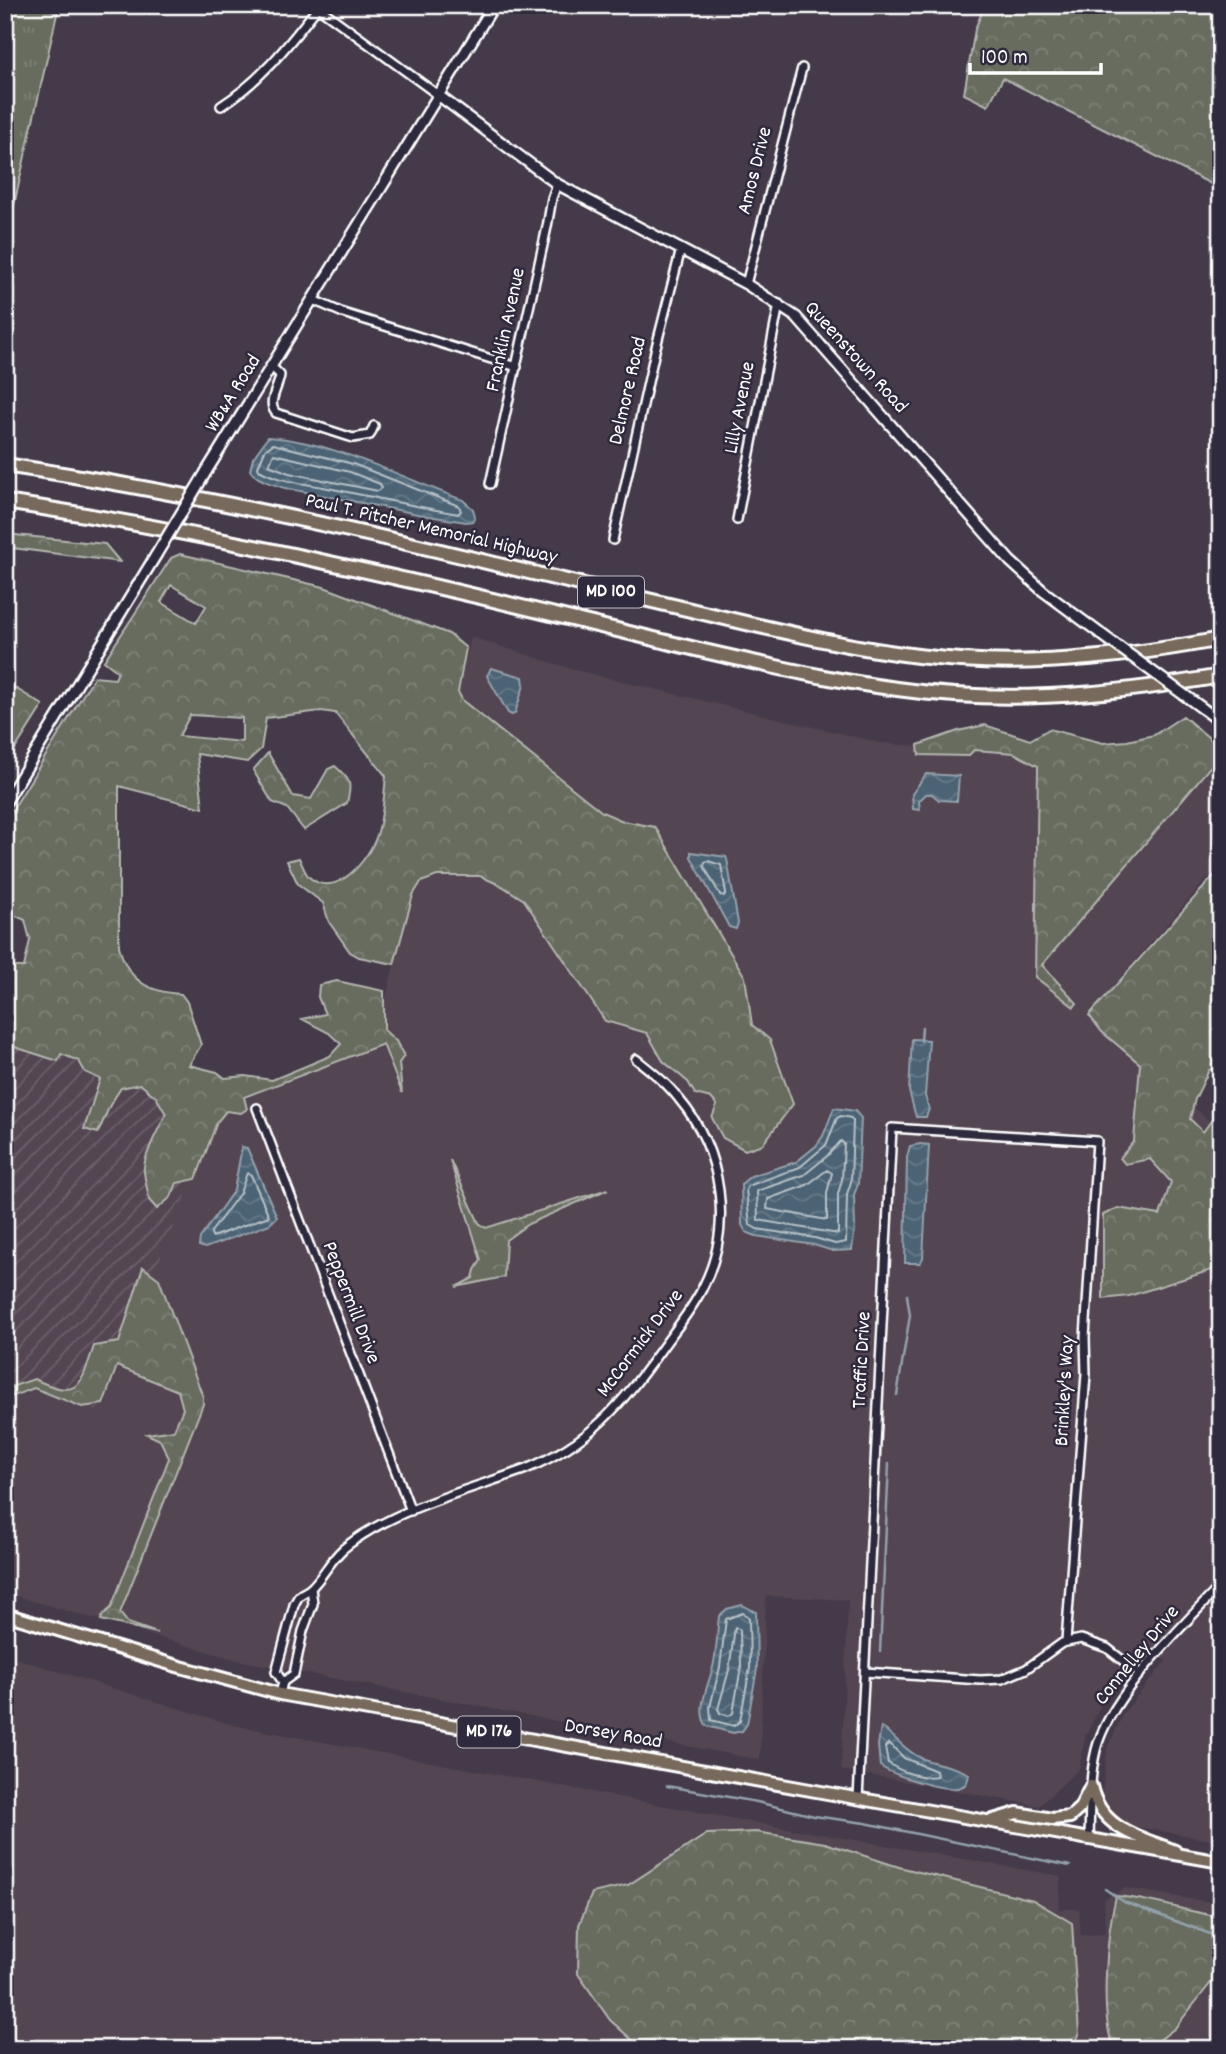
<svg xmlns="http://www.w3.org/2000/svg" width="1226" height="2054" viewBox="0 0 1226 2054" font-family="Dekko,sans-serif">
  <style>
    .built { fill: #534551 }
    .industrial { fill: url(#industrial-furrows) }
    .grass { fill: url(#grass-tufts); stroke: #b3b6af; stroke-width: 2 }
    .forest { fill: url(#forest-crowns); stroke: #b3b6af; stroke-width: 2; fill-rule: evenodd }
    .water { fill: url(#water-waves); stroke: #93a1ac; stroke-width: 2 }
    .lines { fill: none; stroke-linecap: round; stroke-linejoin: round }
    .shore { stroke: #b7c1c7; stroke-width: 2 }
    .stream { stroke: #93a1ac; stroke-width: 2.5 }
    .minor-casing { stroke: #fff; stroke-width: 12 }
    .tertiary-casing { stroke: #fff; stroke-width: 14 }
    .primary-casing { stroke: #fff; stroke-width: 16 }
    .motorway-casing { stroke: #fff; stroke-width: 18 }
    .minor { stroke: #2f2a3d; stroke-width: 7 }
    .tertiary { stroke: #2f2a3d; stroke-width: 9 }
    .primary { stroke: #77695c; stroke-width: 10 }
    .motorway { stroke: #77695c; stroke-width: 12 }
    .tertiary-bridge-casing { stroke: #fff; stroke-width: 14; stroke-linecap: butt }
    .tertiary-bridge { stroke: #2f2a3d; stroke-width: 9 }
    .labels { text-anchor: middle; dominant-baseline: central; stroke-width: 5; stroke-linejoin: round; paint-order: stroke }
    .shield { fill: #2f2a3d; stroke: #c1bfc5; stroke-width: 2 }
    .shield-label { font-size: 19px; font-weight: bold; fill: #fff }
    .street-label { font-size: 21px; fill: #fff; stroke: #2f2a3d }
  </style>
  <defs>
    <pattern id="industrial-furrows" width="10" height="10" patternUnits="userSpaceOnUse" patternTransform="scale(1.75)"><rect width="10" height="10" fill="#534551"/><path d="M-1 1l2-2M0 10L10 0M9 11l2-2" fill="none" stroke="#6d616b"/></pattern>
    <pattern id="grass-tufts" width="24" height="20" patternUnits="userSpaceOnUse" patternTransform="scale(1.75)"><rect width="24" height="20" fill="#676c5f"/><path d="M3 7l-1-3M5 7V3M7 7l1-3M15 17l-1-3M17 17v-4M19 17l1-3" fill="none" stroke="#7e8277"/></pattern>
    <pattern id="forest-crowns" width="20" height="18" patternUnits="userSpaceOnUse" patternTransform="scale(1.75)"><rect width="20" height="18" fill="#676c5f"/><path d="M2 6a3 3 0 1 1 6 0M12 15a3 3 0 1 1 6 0" fill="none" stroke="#7e8277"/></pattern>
    <pattern id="water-waves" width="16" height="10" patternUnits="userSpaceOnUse" patternTransform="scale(1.75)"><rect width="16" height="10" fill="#4b6374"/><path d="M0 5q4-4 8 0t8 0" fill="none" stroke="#667a89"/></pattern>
  </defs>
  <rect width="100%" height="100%" fill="#443a49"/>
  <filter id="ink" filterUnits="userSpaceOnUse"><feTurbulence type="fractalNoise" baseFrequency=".0143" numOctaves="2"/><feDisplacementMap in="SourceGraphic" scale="14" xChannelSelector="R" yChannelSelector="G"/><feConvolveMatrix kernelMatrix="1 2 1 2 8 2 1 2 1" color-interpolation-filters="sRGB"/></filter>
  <g filter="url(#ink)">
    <path class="built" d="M471,637l104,33 306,73 139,11 201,-10v119l-133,151 133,117v711l-99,-18 -11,-9 -9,-20 5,-47 17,-36 42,-51 -18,-13 -12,11 -33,42 -17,34 -7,34 -40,37 -198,-36 7,-170 -82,-4 -6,164 -523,-100 -232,-67v-196l35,-9 182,-280 153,-64z
      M5,1655l228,70 514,96 314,55 -2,33h20l2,26 24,-1 -1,-35 21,-11 96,16v145h-1216z"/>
    <path class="industrial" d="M5,1038l217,70 -125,303 -57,-23 -35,9z"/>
    <path class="grass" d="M5,5h54l-54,240z"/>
    <path class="forest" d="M985,5h236v184l-218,-111 -15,28 -24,-12 11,-65z
      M5,534l100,10 15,18 -115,-15z
      M180,554l144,33 125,47 17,14 -8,44 5,9 139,111 21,9 32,6 90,150 7,48 18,15 23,64 -30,40 -18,6 -22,-12 -11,-20 5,-13 -6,-7 -16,-4 -7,-12 -25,-21 -16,-28 -42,-12 -81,-121 -22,-14 -22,-10h-43l-16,6 -8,13 -19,69 -35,-7 -9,-5 -21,-30 -6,-19 -25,-19 -11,-23 12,-3c3,6 6,15 10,19 27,24 60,-18 68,-42 6,-17 7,-40 9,-59l-51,-63 -14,-2 -55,7 -5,31 -14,13 -50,-8 6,54 -84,-22v160c8,34 29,46 62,48l6,8 14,43 -12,20 28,7 8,6 20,-2 27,4 58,-24 11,-12 -12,-11 -27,-14 23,-5 -7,-17 1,-12 18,-4 47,10v39l12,11 8,15 -5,7 3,30 -19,-49 -139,53 3,12 -6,4 -15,-2 -9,11 -21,57 -19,4 -6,14 -14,12 -8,-9c-1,-10 -4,-18 -5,-28 -2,-14 15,-44 22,-58l-10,-17 -16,-13 -19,4 -11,17 -12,28 -14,-4 16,-50 -15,-7 -6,-11 -18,-7 -3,7 -53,-17v-77h19l6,-27 -5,-20 -13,-6 -7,1v-93l89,-145 21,2 3,-7 -14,-11 67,-103zM171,585l35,21 -10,17 -35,-21zM190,715l52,3v24l-63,-6z
      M5,682l38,23 -38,60z
      M1183,716l38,32v6l-179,211 35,38 -3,4 -39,-30 3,-211 -24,-13 -40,-3 -6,6 -49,-1 -1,-10 40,-14 27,-6 45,15 19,-11 54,14 24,-2 27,-6z
      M268,753l25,43 18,3 17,-30 7,-3c16,14 17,17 12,37l-43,27 -17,-22 -15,-6 -19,-32z
      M1221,868v198l-12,4 -14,29 -5,20 13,13 13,-18h5v153l-92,29 -26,3v-84l15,-7 42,7 11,-33 -21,-23 -25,5 -5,-6 14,-17 6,-77 -38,-32 -13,-17z
      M450,1160l29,63 7,5 122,-39 -80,35 -22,16 -2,37 -48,10 17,-9 2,-8 6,-10z
      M143,1267l16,12 44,118v7l-83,209 8,10 29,10 -56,-13 2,-5 8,-7 58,-150 -9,-18 -13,-6 27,-4 9,-21 -5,-18 -61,-25 -14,38 -21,3 -48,-19 -26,10 -3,-9 29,-10c46,21 46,8 60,-33l25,-4z
      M756,1832l69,11 74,24 134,33 39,23 7,112 -8,14h-429l-32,-29 -32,-46 1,-49 13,-32 36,-8 79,-51z
      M1116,1896c36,3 69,15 105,21v53l-46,58 -27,21h-34c-15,-35 -7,-116 2,-153z"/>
    <path class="water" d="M268,437c64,4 135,41 195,63l10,9 2,7 -2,5 -7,1 -38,-6 -143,-28c-12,-4 -28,-7 -35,-18l3,-12z
      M491,668l32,9 1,8 -9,28 -3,2 -4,-2 -21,-37z
      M926,774l33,2 -2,25 -18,-1 -7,-6h-6l-7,7 1,9 -7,-1 -1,-15z
      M691,852l35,5 1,2 11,64 -2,6 -7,-2 -38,-70z
      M912,1039l17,1 -4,56 4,13 -3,8h-10l-7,-26z
      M834,1108l21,3 6,7 -3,66 -4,11 1,32 -3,23 -19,1 -19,-6 -58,-9 -10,-4 -4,-7 -1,-41 10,-8 45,-14 20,-16 7,-10z
      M920,1144l9,1 -6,113 -3,5h-15l2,-106 3,-11z
      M242,1147l5,1 30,69 -7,7 -65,24 -6,-2 1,-8 34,-48z
      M742,1605l14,7 1,57 -10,55 -5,7 -9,2 -26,-7c-12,-15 2,-42 6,-59 4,-16 4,-35 6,-51l8,-7z
      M881,1727c15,10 24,24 40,31 16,7 32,7 48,16 -1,6 -2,11 -8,13 -15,6 -68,-12 -81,-21l-2,-21z"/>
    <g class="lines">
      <path class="shore" d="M273,444l80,20 106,42 2,5 -3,3c-44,-8 -87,-17 -130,-26 -24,-5 -47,-6 -69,-18l-1,-3 7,-17z
        M274,454l76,18 30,12 2,4 -4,3 -89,-18 -20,-8z
        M708,861l13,4 5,28 -2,3 -4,-1 -16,-29 1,-4z
        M841,1116l10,2 2,3 -2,61 -4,12 -1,48 -11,2 -20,-6 -58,-9 -7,-4 -4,-35 2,-4 52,-19 26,-22 11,-27z
        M841,1141l3,3 -2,36 -4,14v40l-80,-14 -1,-29 47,-16 22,-18z
        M827,1170l5,3 -5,20v27l-60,-11 1,-10 39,-14z
        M247,1173l4,2 18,41 -57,21 -1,-5 29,-39z
        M743,1613l6,5 1,50 -10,53 -6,5 -23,-6 -1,-13 10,-40 6,-48z
        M735,1627l5,3 1,37 -8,46 -4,3 -9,-3 -2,-4 11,-39z
        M889,1743l15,15 32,13 1,5c-15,3 -36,-4 -49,-13l-3,-16z"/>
      <path class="stream" d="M921,1041l1,-14
        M897,1395l13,-80 -3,-20
        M880,1652l9,-188
        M667,1786l90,16 57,14 51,7 205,43
        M1105,1889l19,13 97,36"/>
      <defs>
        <path id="minor" d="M315,5l123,90
          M221,106c41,-26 67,-61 97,-99
          M746,284l56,-216
          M313,300l30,13 174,54
          M272,367l8,8c-1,12 -14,28 -4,38l77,25 17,-3 4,-9
          M490,484l57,-257 5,-29 5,-14
          M737,520l42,-216
          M613,540l42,-189 26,-102
          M257,1108l154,403
          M865,1672l115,8 22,-1 24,-10 36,-26 19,-4 26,9 33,26
          M283,1682l-7,-10 18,-67c7,-16 9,-9 18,-18 12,-12 17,-25 31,-38 46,-39 126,-59 183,-80 65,-27 93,-62 134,-118 14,-20 31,-40 42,-62 32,-61 21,-138 -23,-190 -12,-16 -28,-28 -43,-40
          M280,1694l3,-12 11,-8 9,-43 10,-27 -2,-16
          M858,1799l34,-671 205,13 -12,197 1,36 -20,267
          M1089,1840c1,-30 0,-61 7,-90 13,-54 86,-123 125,-165"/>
        <path id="tertiary" d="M438,95l119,89 189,100 50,33 214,244 33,30 58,43
          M206,472l288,-467
          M1202,708l19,14
          M5,803l151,-248"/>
        <path id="primary" d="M5,1614l172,52 103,28 547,99 394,69
          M1091,1786c10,44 47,50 84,65
          M990,1821l27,-8 35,6 18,-2 10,-9 11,-22"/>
        <path id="motorway" d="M5,465c167,25 330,60 494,100 76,18 153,36 230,54 76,18 154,36 232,41 87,6 174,-5 260,-21
          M5,502c165,25 326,60 488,98 70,17 141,34 211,51 83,19 166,38 251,44 89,6 178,-4 266,-19"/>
      </defs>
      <use href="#minor" class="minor-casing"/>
      <use href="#tertiary" class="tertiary-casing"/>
      <use href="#primary" class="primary-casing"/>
      <use href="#motorway" class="motorway-casing"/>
      <use href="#minor" class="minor"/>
      <use href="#tertiary" class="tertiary"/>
      <use href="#primary" class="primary"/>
      <use href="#motorway" class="motorway"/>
      <defs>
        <path id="tertiary-bridge" d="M156,555l50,-83
          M1101,634l101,74"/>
      </defs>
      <use href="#tertiary-bridge" class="tertiary-bridge-casing"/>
      <use href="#tertiary-bridge" class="tertiary-bridge"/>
    </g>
  </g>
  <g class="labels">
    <g class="shield">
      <rect x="578" y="576.5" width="66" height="31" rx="5"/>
      <rect x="457.5" y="1716.5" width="63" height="31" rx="5"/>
    </g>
    <g class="shield-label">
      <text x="611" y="592">MD 100</text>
      <text x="489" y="1732">MD 176</text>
    </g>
    <g class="street-label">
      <text transform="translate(756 171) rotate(-76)">Amos Drive</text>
      <text transform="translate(507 330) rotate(-78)">Franklin Avenue</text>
      <text transform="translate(855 358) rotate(48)">Queenstown Road</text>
      <text transform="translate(629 391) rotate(-77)">Delmore Road</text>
      <text transform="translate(234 394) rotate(-58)">WB&amp;A Road</text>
      <text transform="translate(741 408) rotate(-79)">Lilly Avenue</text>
      <text transform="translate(431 530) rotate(13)">Paul T. Pitcher Memorial Highway</text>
      <text transform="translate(350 1303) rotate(69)">Peppermill Drive</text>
      <text transform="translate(641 1344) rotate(-53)">McCormick Drive</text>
      <text transform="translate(863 1360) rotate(-87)">Traffic Drive</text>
      <text transform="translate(1066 1391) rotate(-87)">Brinkley's Way</text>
      <text transform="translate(1138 1656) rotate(-51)">Connelley Drive</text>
      <text transform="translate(613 1735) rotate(10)">Dorsey Road</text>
    </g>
  </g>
  <rect width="1226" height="2054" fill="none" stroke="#2f2a3d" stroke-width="28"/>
  <rect x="14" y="14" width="1198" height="2026" fill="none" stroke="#fff" stroke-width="2.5" filter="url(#ink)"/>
  <path d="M970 63v10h131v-10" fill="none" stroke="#ffffff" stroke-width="3.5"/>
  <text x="981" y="63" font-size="21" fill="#ffffff" stroke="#2f2a3d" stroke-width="5" paint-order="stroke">100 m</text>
</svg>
